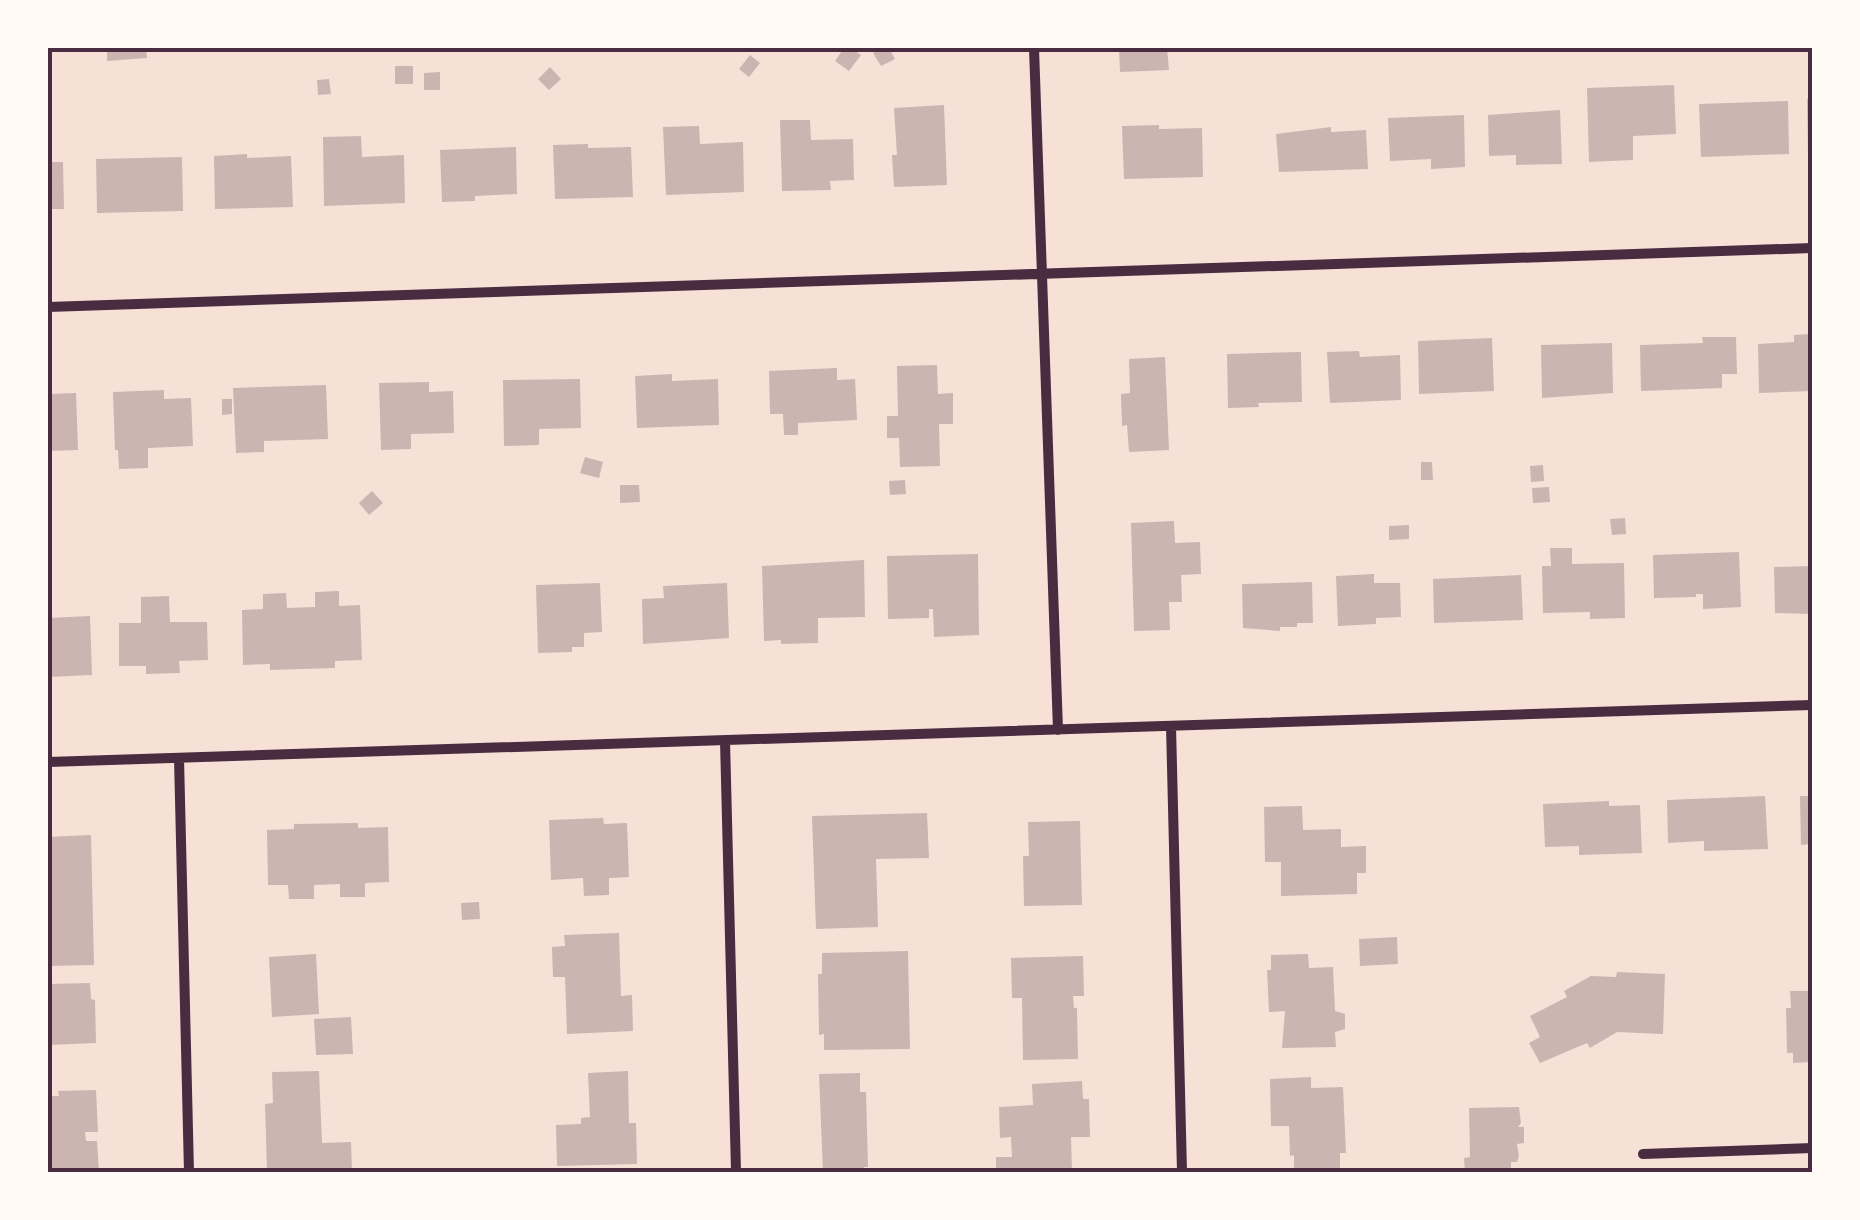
<svg xmlns="http://www.w3.org/2000/svg" width="1860" height="1220" viewBox="0 0 1860 1220" font-family="'Varela Round',sans-serif">
  <style>
    .building { fill: #ccb4b1 }
    .lines { fill: none; stroke-linecap: round; stroke-linejoin: round }
    .minor { stroke: #4a2c40; stroke-width: 10 }
    .neatline { fill: none; stroke: #4a2c40; stroke-width: 4 }
  </style>
  <rect width="100%" height="100%" fill="#f7e1d7"/>
  <path class="building" d="M107,48h39l1,10 -40,3z
    M844,48h7l10,7 -12,16 -14,-10z
    M883,48h6l6,11 -14,7 -8,-13z
    M1119,48h48l2,22 -49,2z
    M750,55l10,8 -11,14 -10,-8z
    M395,66h18v18h-18z
    M550,67l11,12 -12,11 -11,-11z
    M440,72v18h-16v-17z
    M329,79l2,15 -13,1 -1,-15z
    M1674,85l2,49 -43,2v24l-44,2 -2,-74z
    M1807,99h5v56l-4,1z
    M1788,101l1,53 -88,3 -2,-53z
    M944,105l3,80 -53,2 -2,-32h5l-3,-47z
    M1560,110l2,54 -46,1v-10l-27,1 -1,-41z
    M1464,115l1,52 -34,2v-10l-41,2 -2,-43z
    M780,120h30l1,20 42,-1 1,41 -24,1 1,9 -49,1z
    M1159,125v4l43,-1 1,49 -79,2 -2,-53z
    M699,126l1,18 43,-2 1,50 -78,3 -3,-68z
    M1331,127v5l35,-2 2,39 -89,3 -3,-38z
    M361,136l1,21 42,-2 1,48 -81,3 -1,-69z
    M588,144v4l43,-1 2,50 -78,2 -2,-54z
    M516,147l1,47 -42,2v5l-33,1 -2,-52z
    M247,154v4l44,-2 2,51 -78,2 -1,-53z
    M182,157l1,54 -86,2 -1,-54z
    M48,162h15l1,47h-16z
    M1812,334v57l-53,2 -1,-49 36,-2v-7z
    M1702,337h34l1,37h-15v14l-81,3 -1,-46 63,-2z
    M1492,338l2,53 -75,3 -1,-53z
    M1612,343l1,50 -71,5 -1,-53z
    M1359,351l1,6 40,-2 1,45 -71,3 -3,-51z
    M1301,352l1,50 -44,1 1,4 -31,1 -1,-54z
    M1165,357l4,93 -40,2 -2,-27 -5,1 -1,-32 9,-1 -1,-34z
    M937,365l1,29 15,-1v31h-14l1,42 -40,1 -1,-29h-12v-22h11l-1,-50z
    M837,368v12l18,-1 2,41 -59,3v12h-14l-1,-21h-13l-1,-43z
    M672,374v7l46,-2 1,46 -82,3 -2,-52z
    M580,379l1,49 -42,1v16l-35,1 -1,-66z
    M429,382v10l24,-1 1,42 -43,1v15l-30,1 -2,-67z
    M326,385l2,54 -64,2v11l-28,1 -3,-65z
    M164,390v9l27,-1 2,48 -45,2v20l-29,1 -1,-19h-3l-2,-58z
    M76,393l2,57 -30,1v-57z
    M222,399h10v15l-10,1z
    M585,457l18,5 -4,16 -19,-5z
    M1421,462h11l1,18h-12z
    M1543,465l1,16 -13,1 -1,-16z
    M905,480l1,14 -16,1 -1,-14z
    M620,485h19l1,17 -20,1z
    M1549,487l1,15 -17,1 -1,-15z
    M372,491l11,12 -14,12 -10,-12z
    M1625,518l1,16 -14,1 -2,-16z
    M1174,521l1,22 25,-1 1,32 -20,1 1,27h-13l1,28 -36,1 -3,-108z
    M1409,525v14l-20,1v-14z
    M1550,548h22v16l52,-1 1,55 -35,1v-7l-47,1 -1,-47h9z
    M1739,552l2,55 -38,2v-15h-7v3l-42,1 -1,-43z
    M978,554l1,81 -45,2 -1,-28h-4v9l-41,1 -1,-63z
    M864,560l1,57 -47,1v25l-37,1v-4l-17,1 -2,-75z
    M1812,566v48l-37,-1 -1,-46z
    M1374,574v9h26l1,34 -25,1v6l-38,2 -2,-50z
    M1521,575l2,45 -89,3 -1,-44z
    M1312,582l1,41h-16v4h-17v4l-37,-3 -1,-44z
    M600,583l2,49 -18,1v14h-12v5l-34,1 -2,-68z
    M727,583l2,55 -86,6 -1,-45 22,-1 -1,-12z
    M339,591v15l21,-1 2,55 -27,1v7l-65,2v-6l-27,1 -1,-55 21,-1v-15l23,-1 1,15 28,-1v-15z
    M169,596l1,26h37l1,38 -29,1 1,12 -34,1v-8h-27v-43h22v-26z
    M90,616l2,59 -44,2v-59z
    M1765,796l3,53 -64,2v-10l-36,2 -1,-43z
    M1800,796h12v48l-11,1z
    M1609,801v5l31,-1 2,48 -63,2v-9l-34,1 -2,-43z
    M1302,806l1,24 38,-1v18l25,-1v27h-9v21l-76,2v-34h-16l-1,-55z
    M927,813l2,45 -53,1 2,68 -62,2 -4,-113z
    M603,818l1,6 23,-1 2,54 -20,1v17l-25,1 -1,-18 -32,2 -2,-60z
    M1080,821l2,84 -58,1 -1,-50h6l-1,-34z
    M358,823v5l30,-1 1,55 -24,1v14h-25v-13l-26,1v14h-25l-1,-14h-20l-1,-55 27,-1v-5z
    M91,835l3,130 -46,1v-129z
    M479,902l1,17 -18,1 -1,-17z
    M619,933l2,63 11,-1 1,36 -66,3 -2,-57h-12l-1,-30 13,-1 -1,-11z
    M1397,937l1,27 -38,2 -1,-27z
    M908,951l2,98 -86,1v-16l-5,1 -1,-61h4v-21z
    M316,954l3,60 -47,3 -3,-60z
    M1308,954l1,14 24,-1 2,44 10,3v15l-10,3 1,15 -54,1 3,-37 -16,1 -2,-42h4v-15z
    M1083,956l1,40h-11l1,12h3l1,51 -55,1 -1,-62h-10l-1,-40z
    M1617,972l48,2 -2,60 -46,-2 -27,16 -3,-5 -47,20 -11,-20 11,-6 -10,-21 37,-19 -3,-6 27,-15 25,1z
    M90,983l1,16 4,1 1,43 -48,2v-61z
    M1790,991h22v71l-19,1v-10h-6l-1,-45h5z
    M351,1017l2,37 -37,1 -2,-36z
    M319,1071l3,72 29,-1 1,30h-85l-2,-68 8,-1 -1,-31z
    M628,1071l1,52h7l1,41 -80,2 -1,-41 25,-1v-6l9,-1 -2,-44z
    M860,1073v19h6l2,75h-4v5h-41l-4,-98z
    M1311,1077v11l32,-1 3,66h-6v19h-46v-17l-4,1 -1,-30h-18l-1,-47z
    M1082,1081l1,18h6l1,38h-19l1,34 -76,1v-15h16l-1,-20 -11,1 -1,-31 34,-2 -1,-21z
    M96,1090l2,42h-13l1,9h11l2,31h-51v-76h11l-1,-5z
    M1519,1107l2,16 -3,4h6v16l-7,1 2,12 -2,6h-6v10h-46l-1,-14 6,-1 -1,-49z"/>
  <g class="lines">
    <path class="minor" d="M1034,48l24,682
      M48,307l1764,-59
      M1171,726l11,446
      M725,741l11,431
      M179,758l10,414
      M48,762l1764,-57
      M1643,1154l169,-6"/>
  </g>
  <rect width="1860" height="1220" fill="none" stroke="#fffaf5" stroke-width="100"/>
  <rect x="50" y="50" width="1760" height="1120" class="neatline"/>
</svg>
